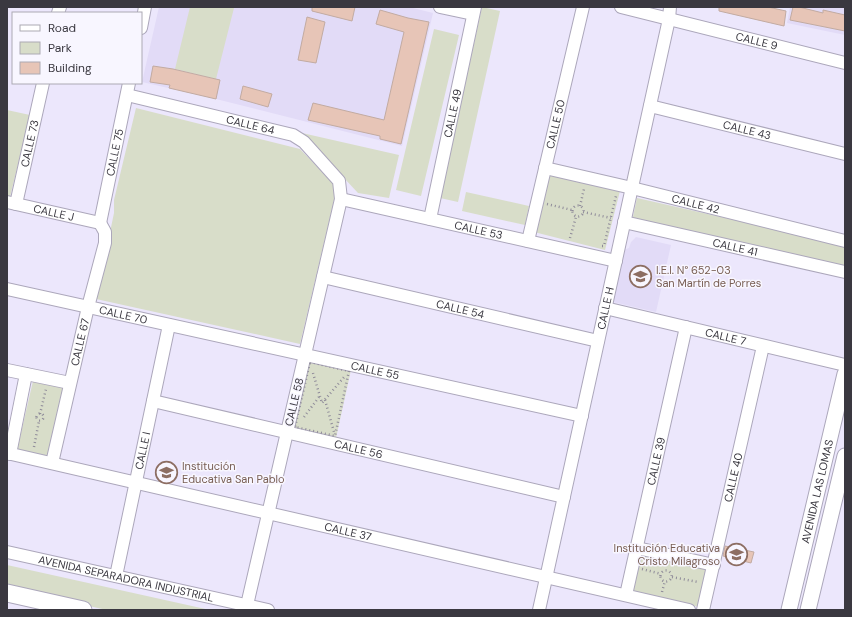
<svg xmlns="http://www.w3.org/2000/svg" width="852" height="617" viewBox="0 0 852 617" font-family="'DM Sans',sans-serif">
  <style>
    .built { fill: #e2dbf7 }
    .green { fill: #d8ddc9 }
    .building { fill: #e7c5b7; stroke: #c2aba2 }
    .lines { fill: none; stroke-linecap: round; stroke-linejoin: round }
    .minor-casing { stroke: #aca7bb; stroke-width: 14 }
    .tertiary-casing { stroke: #aca7bb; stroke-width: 17 }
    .secondary-casing { stroke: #aca7bb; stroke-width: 19 }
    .path { stroke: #8f8b99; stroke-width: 2.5; stroke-dasharray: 1 3; stroke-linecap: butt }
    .minor { stroke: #fff; stroke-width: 12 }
    .tertiary { stroke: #fff; stroke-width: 15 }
    .secondary { stroke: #fff; stroke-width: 17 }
    .labels { text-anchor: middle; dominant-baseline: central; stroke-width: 3; stroke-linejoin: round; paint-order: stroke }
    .street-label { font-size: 11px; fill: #3a3840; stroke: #f8f6ff }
    .education-label { font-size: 11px; fill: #785e54; stroke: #f8f6ff; text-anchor: start }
  </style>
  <rect width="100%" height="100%" fill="#ece7fc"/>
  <path class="built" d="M159,7h250l24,6 -31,133 -186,-47 -74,-17z
    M790,7h55v28l-58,-12z
    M636,237l35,8 -15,67 -43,-10 11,-52 5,-2 2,-6z"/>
  <path class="green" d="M190,7h39l5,1 -18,71 -41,-10z
    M482,7l18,4 -42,191 -18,-4z
    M434,29l25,6 -38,161 -25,-6z
    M136,108l164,41 35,36 1,7 -36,152 -204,-45 18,-86v-13z
    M7,110l23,5 -20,82 -3,-1z
    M302,133l97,22 -10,43 -31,-5z
    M548,174l72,17 -15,59 -71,-18z
    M466,192l63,14 -4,19 -63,-14z
    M637,198l208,47v24l-213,-48z
    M308,360l43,10 -15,68 -43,-9z
    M33,381l31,6 -15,69 -32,-6z
    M639,553l69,16 -9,38 -69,-16z
    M7,565l203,45h-103l-100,-22z"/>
  <path class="building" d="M312,7h43l-3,14 -40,-10z
    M719,7h49l18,4 -2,15 -65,-15z
    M793,7h6l24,6v-3l22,5v16l-55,-11z
    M380,10l28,8 21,4 -28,122 -21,-5v-3l-72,-16 5,-17 71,17 20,-88 -28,-8z
    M307,17l18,5 -9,41 -18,-3z
    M153,66l20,3 47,11 -4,19 -47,-11 1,-3 -20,-3z
    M243,86l29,8 -4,13 -28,-8z
    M725,546l29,6 -3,11 -28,-7z"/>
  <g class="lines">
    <defs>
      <g id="minor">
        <path d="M440,7l33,7"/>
        <path id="s1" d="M621,7l224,56"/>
        <path d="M58,13l2,-6"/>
        <path d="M141,28l4,-21"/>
        <path id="s2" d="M127,95l166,40 11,7 35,39 2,18 -94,406"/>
        <path id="s3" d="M650,106l195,48"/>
        <path id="s4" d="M545,168l87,20 213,53"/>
        <path id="s5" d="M341,199l275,62"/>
        <path id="s6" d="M7,202l93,21"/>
        <path id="s7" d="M16,204l27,-121"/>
        <path id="s8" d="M430,219l45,-212"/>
        <path id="s9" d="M624,222l221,50"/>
        <path id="s10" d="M100,223l29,-140"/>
        <path id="s11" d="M528,241l55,-234"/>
        <path id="s12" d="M323,277l275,64"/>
        <path id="s13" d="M7,289l575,127"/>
        <path id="s14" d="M605,308l240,57"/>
        <path d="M7,370l63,13"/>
        <path id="s15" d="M153,401l411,96"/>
        <path id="s16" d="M7,453l682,157"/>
        <path d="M10,454l16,-80"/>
        <path id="s17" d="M52,463l36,-156 17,-64v-11l-5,-9"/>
        <path d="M637,548l77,17"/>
        <path id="s18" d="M7,552l261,58"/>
        <path id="s19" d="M116,576l53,-251"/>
        <path id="s20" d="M626,595l60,-268"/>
        <path id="s21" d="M539,610l130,-591 1,-12"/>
        <path id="s22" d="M703,610l60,-264"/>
      </g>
      <g id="tertiary">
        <path id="s23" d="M789,610l56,-236"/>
        <path d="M808,610l37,-154"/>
      </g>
      <path id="secondary" d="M7,593l76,17"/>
    </defs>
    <use href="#minor" class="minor-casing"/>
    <use href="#tertiary" class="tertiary-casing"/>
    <use href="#secondary" class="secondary-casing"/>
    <path class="path" d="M547,204l25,6
      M572.5 211a5.5 5.5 0 1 1 11 0a5.5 5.5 0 1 1-11 0Z
      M580,206l4,-17
      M583,212l28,6
      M570,238l6,-21
      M602,246h2l12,-50
      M310,362l39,9 -14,65 -40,-9z
      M313,373l9,30 23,-27
      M325,400l9,32
      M36.5 417a3.5 3.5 0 1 1 7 0a3.5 3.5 0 1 1-7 0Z
      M40,414l6,-25
      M304,417l15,-20
      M34,447l5,-26
      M642,569l19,5
      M660.5 576a5.5 5.5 0 1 1 11 0a5.5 5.5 0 1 1-11 0Z
      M672,577l26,5
      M662,592l3,-11"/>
    <use href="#minor" class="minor"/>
    <use href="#tertiary" class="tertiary"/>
    <use href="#secondary" class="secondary"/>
  </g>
  <defs>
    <symbol id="school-ring" viewBox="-11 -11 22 22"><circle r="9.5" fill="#f8f6ff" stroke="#8d6e63" stroke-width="1.5"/><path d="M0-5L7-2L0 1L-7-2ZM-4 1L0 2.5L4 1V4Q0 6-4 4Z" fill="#8d6e63"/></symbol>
  </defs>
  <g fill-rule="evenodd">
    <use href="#school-ring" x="628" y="264" width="25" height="25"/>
    <use href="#school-ring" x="154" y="460" width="25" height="25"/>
    <use href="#school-ring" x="724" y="542" width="25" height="25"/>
  </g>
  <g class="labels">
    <g class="street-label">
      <text stroke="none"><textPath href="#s1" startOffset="140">CALLE 9</textPath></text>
      <text stroke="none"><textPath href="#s8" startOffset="108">CALLE 49</textPath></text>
      <text stroke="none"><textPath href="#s2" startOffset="127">CALLE 64</textPath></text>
      <text stroke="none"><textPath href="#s11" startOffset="120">CALLE 50</textPath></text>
      <text stroke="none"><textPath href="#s3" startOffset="100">CALLE 43</textPath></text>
      <text stroke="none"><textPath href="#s7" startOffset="62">CALLE 73</textPath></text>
      <text stroke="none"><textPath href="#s10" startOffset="72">CALLE 75</textPath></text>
      <text stroke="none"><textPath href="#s4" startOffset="155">CALLE 42</textPath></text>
      <text stroke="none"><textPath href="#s6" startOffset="48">CALLE J</textPath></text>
      <text stroke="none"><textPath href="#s5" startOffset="141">CALLE 53</textPath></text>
      <text stroke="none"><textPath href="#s9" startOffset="114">CALLE 41</textPath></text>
      <text stroke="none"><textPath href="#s12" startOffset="141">CALLE 54</textPath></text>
      <text stroke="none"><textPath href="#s21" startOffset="309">CALLE H</textPath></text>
      <text stroke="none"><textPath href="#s13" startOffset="119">CALLE 70</textPath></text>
      <text stroke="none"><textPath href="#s14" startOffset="124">CALLE 7</textPath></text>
      <text stroke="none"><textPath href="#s17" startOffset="124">CALLE 67</textPath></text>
      <text stroke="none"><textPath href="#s13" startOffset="377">CALLE 55</textPath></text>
      <text transform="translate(294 402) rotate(-77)">CALLE 58</text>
      <text stroke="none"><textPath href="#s15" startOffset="211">CALLE 56</textPath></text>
      <text stroke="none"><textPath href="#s19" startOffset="128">CALLE I</textPath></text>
      <text stroke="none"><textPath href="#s20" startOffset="137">CALLE 39</textPath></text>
      <text stroke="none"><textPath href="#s22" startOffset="136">CALLE 40</textPath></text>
      <text stroke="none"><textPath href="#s23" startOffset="122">AVENIDA LAS LOMAS</textPath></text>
      <text stroke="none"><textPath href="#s16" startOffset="350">CALLE 37</textPath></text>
      <text stroke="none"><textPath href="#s18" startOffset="122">AVENIDA SEPARADORA INDUSTRIAL</textPath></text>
    </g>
    <g class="education-label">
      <text x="656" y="270">I.E.I. N° 652-03<tspan x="656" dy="13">San Martín de Porres</tspan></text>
      <text x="182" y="466">Institución<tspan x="182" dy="13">Educativa San Pablo</tspan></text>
      <text x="720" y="548" text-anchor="end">Institución Educativa<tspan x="720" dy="13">Cristo Milagroso</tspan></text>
    </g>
  </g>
  <rect width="852" height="617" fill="none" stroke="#3a3840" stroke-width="16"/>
  <rect x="12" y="12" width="130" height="72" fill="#f8f6ff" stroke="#acaab3"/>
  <rect x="20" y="25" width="20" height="6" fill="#ffffff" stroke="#acaab3"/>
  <text x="48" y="32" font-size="12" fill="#3a3840">Road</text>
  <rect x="20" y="42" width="20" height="12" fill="#d8ddc9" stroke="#acaab3"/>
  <text x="48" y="52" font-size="12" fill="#3a3840">Park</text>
  <rect x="20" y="62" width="20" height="12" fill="#e7c5b7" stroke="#acaab3"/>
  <text x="48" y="72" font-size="12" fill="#3a3840">Building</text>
</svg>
